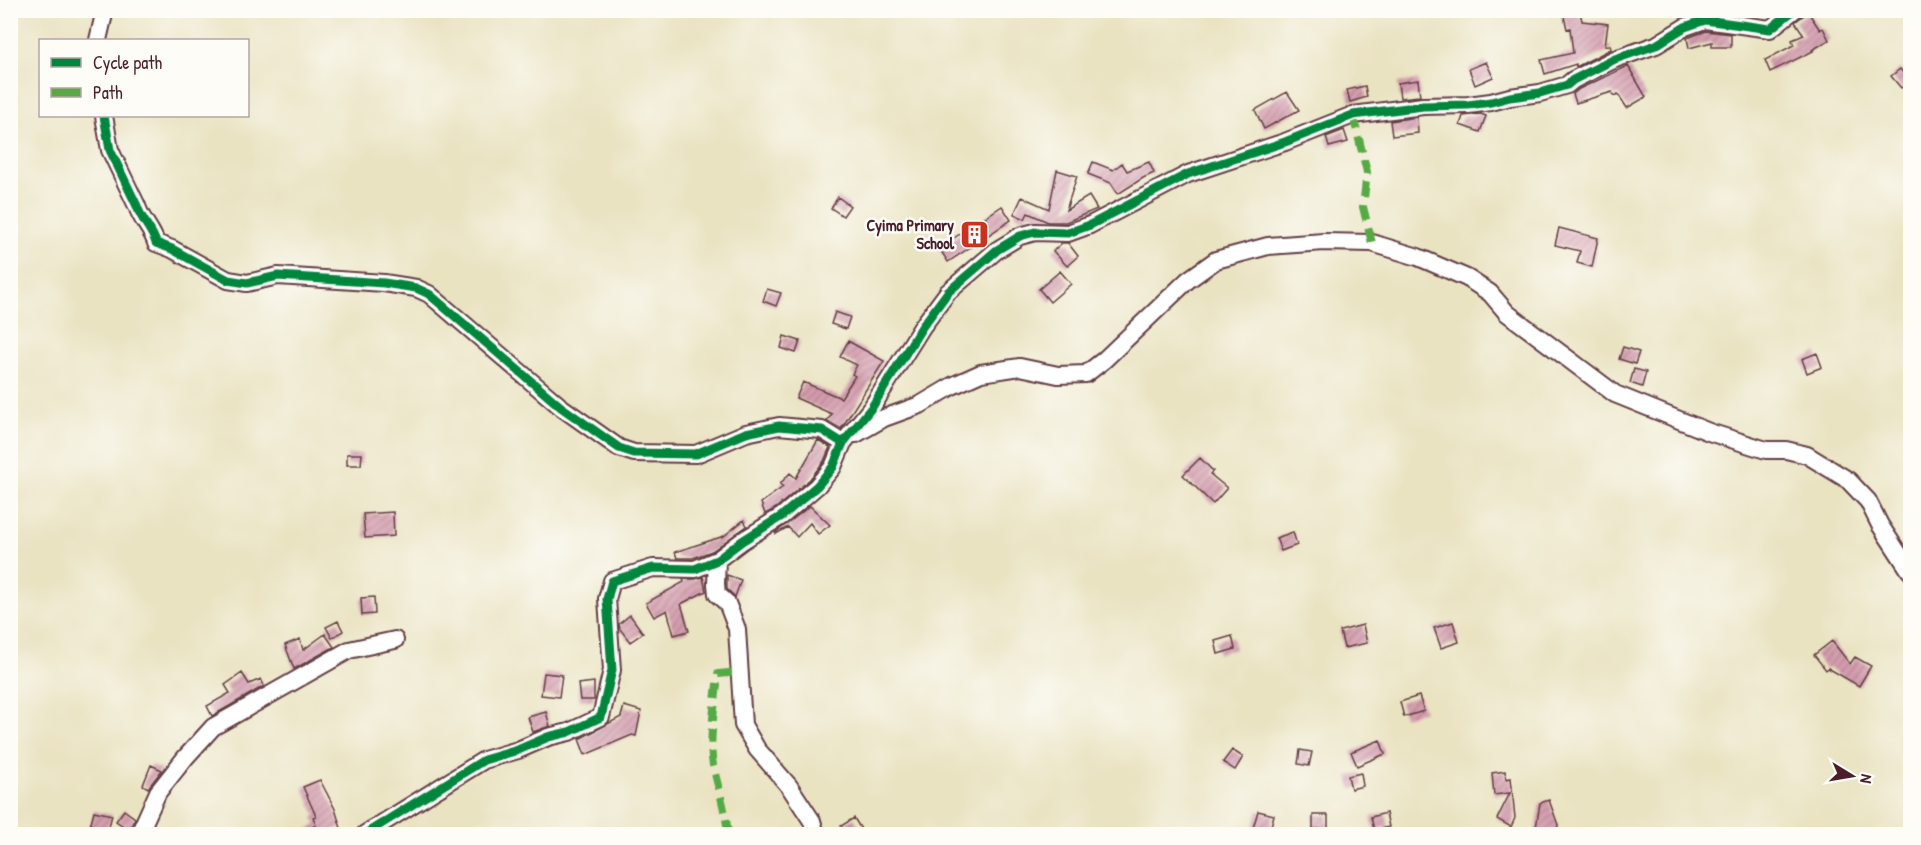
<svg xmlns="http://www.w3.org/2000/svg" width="1921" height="845" viewBox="0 0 1921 845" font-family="'Patrick Hand',sans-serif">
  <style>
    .building { fill: url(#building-hatch) }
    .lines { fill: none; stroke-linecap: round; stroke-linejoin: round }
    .minor-casing { stroke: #623c42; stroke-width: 20 }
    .minor { stroke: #fff; stroke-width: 16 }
    .quiet { stroke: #57aa44; stroke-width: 8; stroke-dasharray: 15 8; stroke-linecap: butt }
    .cycleway-casing { stroke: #fdfcf7; stroke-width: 13 }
    .cycleway { stroke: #00873e; stroke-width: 9 }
    .labels { text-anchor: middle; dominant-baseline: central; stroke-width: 5; stroke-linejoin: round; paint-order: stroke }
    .poi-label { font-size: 16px; font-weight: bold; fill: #4a1f2b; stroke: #fdfcf7; text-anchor: end }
  </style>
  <defs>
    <pattern id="building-hatch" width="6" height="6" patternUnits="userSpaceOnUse" patternTransform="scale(1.5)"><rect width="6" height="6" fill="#d49dae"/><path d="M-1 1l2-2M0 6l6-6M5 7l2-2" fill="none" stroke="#ae7f8e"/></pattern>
  </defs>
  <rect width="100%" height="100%" fill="#fdfcf7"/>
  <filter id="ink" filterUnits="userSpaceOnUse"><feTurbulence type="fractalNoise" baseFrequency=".0167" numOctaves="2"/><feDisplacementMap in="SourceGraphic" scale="12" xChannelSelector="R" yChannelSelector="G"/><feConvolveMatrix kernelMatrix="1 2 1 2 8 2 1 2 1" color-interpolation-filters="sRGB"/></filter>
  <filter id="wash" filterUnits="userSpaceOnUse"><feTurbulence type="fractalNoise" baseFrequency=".008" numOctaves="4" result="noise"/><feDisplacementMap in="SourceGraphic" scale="24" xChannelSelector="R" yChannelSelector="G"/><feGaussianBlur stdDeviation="1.35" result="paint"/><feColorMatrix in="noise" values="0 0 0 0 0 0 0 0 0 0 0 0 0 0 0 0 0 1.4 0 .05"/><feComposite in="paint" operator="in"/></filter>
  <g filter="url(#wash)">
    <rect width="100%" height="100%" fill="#eae3c2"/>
    <g id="blocks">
      <path class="building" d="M1580,12l2,9 26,3 -3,22 5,-1 1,4 -35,18v-3l-31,10 -4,-14 32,-7 -3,-25 -3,1 -3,-13z
        M1808,12l12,18 3,-2 6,12 -17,10 1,1 -43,21 -5,-12 29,-15 -2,-5 12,-5 -9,-13z
        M1706,31l25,3v13h-19v-5l-23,6 -2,-10z
        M1486,62l7,15 -18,8 -6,-16z
        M1628,66l18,31 -19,11 -9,-14 -4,2 -2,-4 -36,11 -3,-9 6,-5z
        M1900,69l10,12 -9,7 -10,-12z
        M1418,80l2,16 -20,2 -2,-15z
        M1365,86l2,11 -17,5 -3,-12z
        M1287,92l12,18 -35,19 -9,-19z
        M1481,114l5,2 -6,16 -20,-7 3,-9z
        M1417,117l1,16 -26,3 -2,-15z
        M1344,130l4,12 -19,5 -3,-10z
        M1093,162l20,8 9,-7 5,8 22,-9 5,11 -11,5 -25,16 -7,-11 -23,-9z
        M1057,170l20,6 -11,34 23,-14 8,13 -31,13h-18l-20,-9 -3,6 -11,-5 8,-17 27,12z
        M838,197l12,9 -7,10 -12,-8z
        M1002,206l9,14 -63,42 -9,-14z
        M1559,228l39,10 -6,29 -15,-4 3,-12 -25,-6z
        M1062,243h6l10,13 -11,10 -14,-15z
        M1060,271l11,13 -21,18 -11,-13z
        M767,289l14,4 -5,13 -13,-5z
        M835,312l15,5 -4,12 -15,-5z
        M784,336l16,5 -4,12 -15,-5z
        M848,341l36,20 -43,68 -14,-8 5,-7 -36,-16 7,-16 38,16 14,-22 -3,-2 5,-9 -17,-8z
        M1623,347l16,5 -4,12 -16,-5z
        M1817,353l5,14 -15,6 -5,-14z
        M1634,369l12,3 -4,15 -12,-4z
        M818,440l12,7 -6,14 -14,18 -34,29 -11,6 -4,-11 22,-16 -3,-3 10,-11 6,5z
        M347,454h15l-1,11h-14z
        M1200,458l13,13 -3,3 17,14 -14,16 -30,-29z
        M810,506l20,19 -12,9 -8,-11 -13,14 -9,-10 -12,7 -1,-1z
        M393,512l1,24 -29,2 -2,-24z
        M744,520l3,6 -35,25 -19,7h-16l-2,-6 49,-16z
        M1293,532l4,13 -16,6 -5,-13z
        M727,575l14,5 -6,17 -8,-8z
        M703,577l3,14 -25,13 8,27 -15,4 -7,-25 -13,7 -8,-14 38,-21 -1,-3h12z
        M374,597l1,17 -13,1 -1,-17z
        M630,615l13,18 -13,9 -10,-13 -1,-5z
        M338,621l5,10 -11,7 -6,-11z
        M1453,622l6,20 -18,6 -7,-20z
        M1363,625l4,18 -23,5 -4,-17z
        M325,634l9,13 -40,22 -9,-24 15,-6 3,11z
        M1232,636l3,13 -17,5 -3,-13z
        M1832,641l18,23 5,-7 16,9 -12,20 -31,-18 -2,2 -12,-15z
        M242,673l7,11 12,-5 3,7 -52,30 -5,-10 23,-13 -5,-8z
        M544,673l18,2 -3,22 -18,-2z
        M594,682v18h-14l-2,-16z
        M1419,696l5,15 -20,6 -4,-15z
        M624,706l17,5 -5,25 -4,-1 -47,20 -6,-16 42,-22z
        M546,712l4,14 -17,6 -5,-15z
        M1380,740l5,14 -28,12 -6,-14z
        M1232,750l11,7 -8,13 -12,-8z
        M1300,750l12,2 -3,14 -11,-2z
        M151,765l11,5 -14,18 -5,-3z
        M1505,771l1,8 5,-1 4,40 -4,9 -14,-8 13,-26 -16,2 -2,-22z
        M1361,773l2,13 -12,3 -3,-13z
        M320,780l15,29 6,19 -19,6h-22l16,-9 -3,-8 3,-1 -13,-29z
        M1549,800l9,25 -2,9h-21l5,-31z
        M124,810l11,8 -6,12 -13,-9z
        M94,811l18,4 -5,19 -18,-4z
        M1258,811l16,4 -5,18 -16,-5z
        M1386,813l3,14 -15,3 -3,-13z
        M1313,815h15v14h-15z
        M854,818l10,16h-18l-5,-8z"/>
    </g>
  </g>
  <g filter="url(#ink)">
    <use href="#blocks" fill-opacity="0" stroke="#623c42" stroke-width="1.5"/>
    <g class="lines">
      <defs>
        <path id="minor" d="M98,40l7,-30
          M104,116l6,34 27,56c4,14 15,23 19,37l16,6 56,31 19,3 31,-7 106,7 32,5 13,6 132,113 58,41 15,5 62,1 50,-21 33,-7 43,4 21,13
          M856,434l28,-16 36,-13 32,-19 29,-13 39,-6 38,8 28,-1 18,-14 84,-80 28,-20 52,-14 56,-4 48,1 46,14 49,21 23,15 17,20 108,81 94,38 57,18h20l21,5 41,25 20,21 12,24 30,46
          M717,560l-1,24 1,10 10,9 10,26 6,96 14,24 32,37 23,35 4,13
          M139,834l19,-42 27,-34 28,-31 136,-77 46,-10
          M365,834l119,-74 34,-10 30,-13 21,-5 32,-15 11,-47 -5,-71 5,-18 41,-13 42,1 22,-9 25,-19 40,-25 35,-30 16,-19 10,-24 29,-36 50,-80 26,-35 49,-42 23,-14 15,-4 33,1 22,-8 98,-51 97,-32 68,-27 70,-9 45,-1 23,-3 19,-5 30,-4 27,-8 6,-5 42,-21 41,-14 29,-18 20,-7 65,9 24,-19"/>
      </defs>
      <use href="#minor" class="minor-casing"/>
      <use href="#minor" class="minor"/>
      <path class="quiet" d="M1353,115l14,57 -4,35 9,36
        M728,834c-2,-23 -10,-46 -15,-69 -5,-27 3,-64 5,-91l21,-2"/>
      <defs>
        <path id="cycleway" d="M104,116l6,34 27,56c4,14 15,23 19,37l16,6 56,31 19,3 31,-7 106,7 32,5 13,6 132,113 58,41 15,5 62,1 50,-21 33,-7 43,4 21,13
          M365,834l119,-74 34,-10 30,-13 21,-5 32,-15 11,-47 -5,-71 5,-18 41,-13 42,1 22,-9 25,-19 40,-25 35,-30 16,-19 10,-24 29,-36 50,-80 26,-35 49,-42 23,-14 15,-4 33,1 22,-8 98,-51 97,-32 68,-27 70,-9 45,-1 23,-3 19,-5 30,-4 27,-8 6,-5 42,-21 41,-14 29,-18 20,-7 65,9 24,-19"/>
      </defs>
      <use href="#cycleway" class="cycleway-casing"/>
      <use href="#cycleway" class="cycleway"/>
    </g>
  </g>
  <defs>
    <symbol id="building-square" viewBox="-11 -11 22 22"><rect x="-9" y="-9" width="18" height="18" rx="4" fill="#c8321e" stroke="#fdfcf7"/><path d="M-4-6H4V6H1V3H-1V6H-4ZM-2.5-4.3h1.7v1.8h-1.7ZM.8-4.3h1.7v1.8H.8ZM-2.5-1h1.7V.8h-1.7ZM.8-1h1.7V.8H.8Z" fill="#fff"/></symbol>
  </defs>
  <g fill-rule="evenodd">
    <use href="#building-square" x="958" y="218" width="33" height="33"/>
  </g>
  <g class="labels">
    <g class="poi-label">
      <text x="954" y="225">Cyima Primary<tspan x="954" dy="18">School</tspan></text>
    </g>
  </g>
  <rect width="1921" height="845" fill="none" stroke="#fdfcf7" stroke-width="36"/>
  <rect x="39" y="39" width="210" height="78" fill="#fdfcf7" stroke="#b5a4a5" stroke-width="1.5"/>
  <rect x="51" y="58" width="30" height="9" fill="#00873e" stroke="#b5a4a5" stroke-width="1.5"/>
  <text x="93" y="69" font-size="18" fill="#4a1f2b">Cycle path</text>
  <rect x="51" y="88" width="30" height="9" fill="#57aa44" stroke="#b5a4a5" stroke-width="1.5"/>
  <text x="93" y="99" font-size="18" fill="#4a1f2b">Path</text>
  <g transform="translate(1852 776) rotate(101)" stroke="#fdfcf7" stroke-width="4.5" paint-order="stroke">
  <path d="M0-4.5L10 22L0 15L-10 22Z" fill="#4a1f2b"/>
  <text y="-9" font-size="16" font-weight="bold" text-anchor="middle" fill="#4a1f2b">N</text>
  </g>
</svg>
